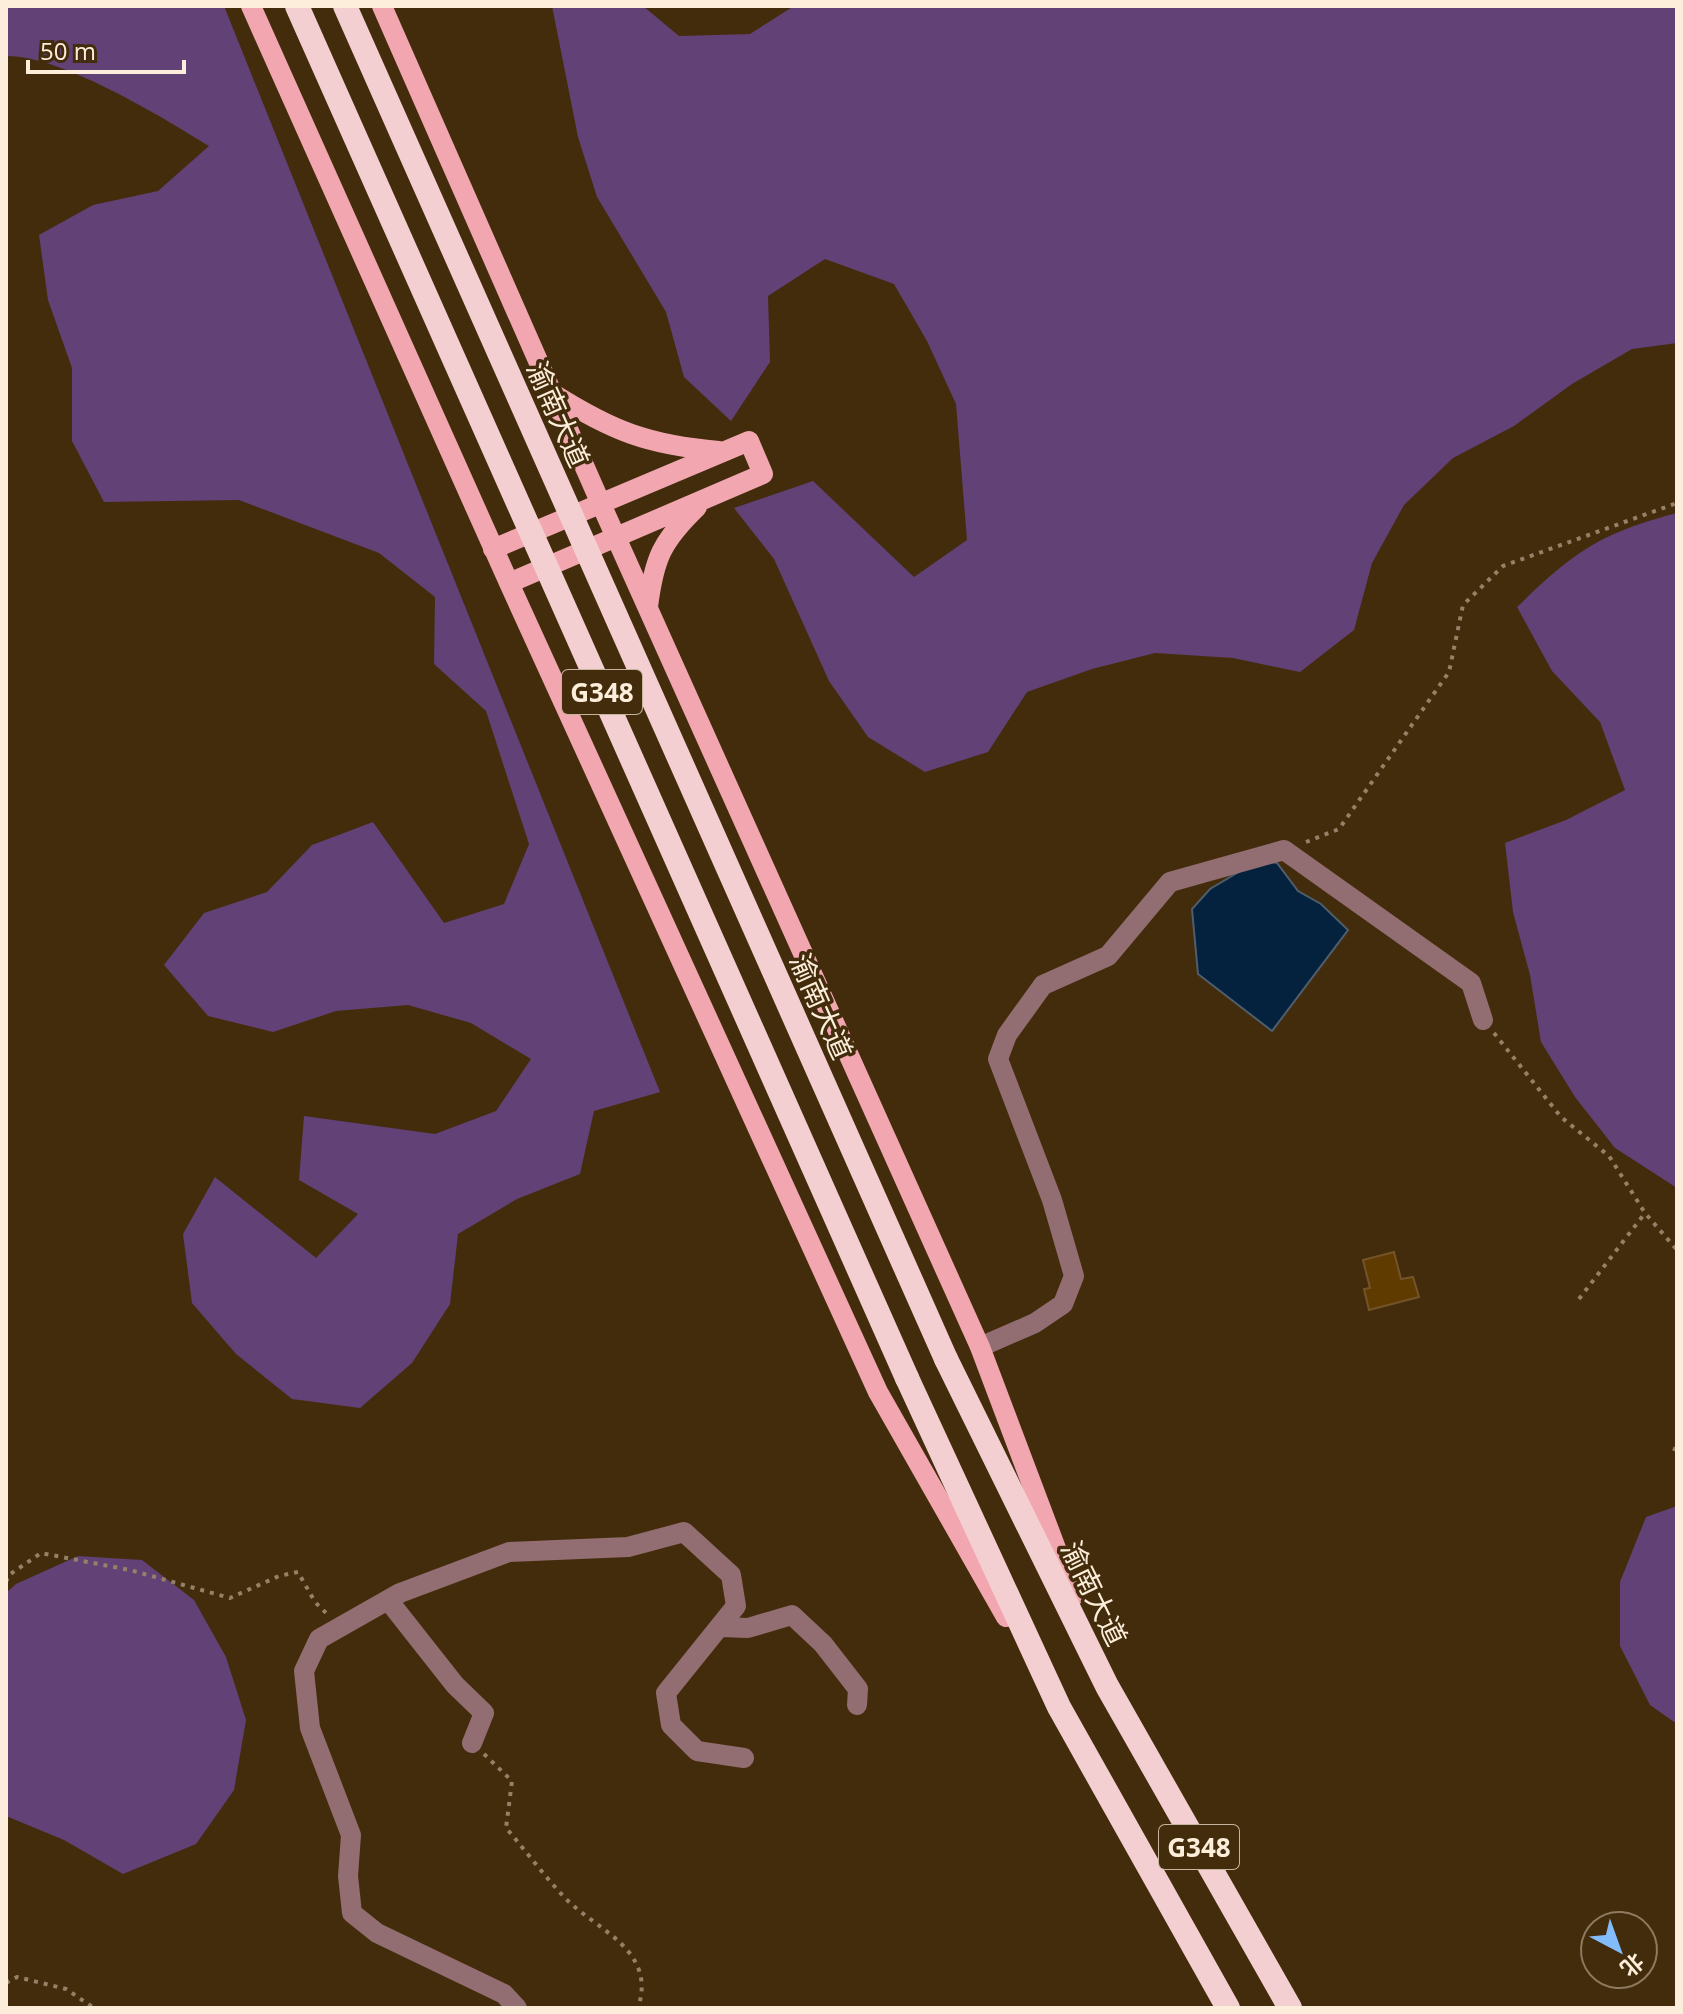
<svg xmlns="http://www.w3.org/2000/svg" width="1683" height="2014" viewBox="0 0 1683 2014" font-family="'Open Sans','Noto Sans SC',sans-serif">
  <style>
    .green { fill: #614176 }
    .water { fill: #04213d; stroke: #4f5e6d; stroke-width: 2 }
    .building { fill: #603b00; stroke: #73532a; stroke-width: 2 }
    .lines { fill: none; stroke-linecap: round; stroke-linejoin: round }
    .path { stroke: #948167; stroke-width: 4; stroke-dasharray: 4 6; stroke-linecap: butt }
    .minor { stroke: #926d71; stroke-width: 20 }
    .major { stroke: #f2a6af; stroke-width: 20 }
    .highway { stroke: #f4cfd2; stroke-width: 24 }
    .highway-bridge { stroke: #f4cfd2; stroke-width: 24 }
    .labels { text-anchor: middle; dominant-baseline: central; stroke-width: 7; stroke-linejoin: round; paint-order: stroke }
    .shield { fill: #432c0c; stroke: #c5b49e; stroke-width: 2 }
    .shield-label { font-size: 26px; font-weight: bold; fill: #fdeedc }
    .street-label { font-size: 28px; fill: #fdeedc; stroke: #432c0c }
  </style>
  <rect width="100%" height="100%" fill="#432c0c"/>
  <path class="green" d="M6,6h218l436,1086 -66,19 -14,63 -63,25 -59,35 -8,70 -38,59 -52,45 -68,-9 -56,-45 -44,-51 -9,-69 32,-57 101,81 42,-44 -59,-34 5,-64 131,18 61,-23 35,-52 -60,-36 -63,-18 -72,6 -63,21 -65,-16 -44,-51 40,-52 63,-21 45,-47 61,-23 71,101 60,-19 25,-60 -43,-133 -52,-47 1,-67 -56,-44 -140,-53 -135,2 -32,-61v-73l-24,-68 -9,-65 54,-30 65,-14 51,-45c-47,-29 -148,-91 -203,-90z
    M552,6h91l36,30 71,-2 44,-28h883v337l-45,6 -60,35 -58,42 -61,32 -49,47 -32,58 -18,67 -54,42 -67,-14 -78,-5 -63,16 -65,23 -39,60 -63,20 -57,-35 -39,-56 -55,-122 -40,-51 79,-27 101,96 53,-37 -11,-136 -29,-63 -33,-57 -69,-25 -57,37 2,66 -39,59 -47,-44 -18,-65 -69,-115 -19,-60z
    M1677,513v675l-62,-40 -40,-51 -34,-55 -11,-67 -17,-63 -8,-69 61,-23 59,-30 -25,-68 -48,-51 -35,-64c57,-55 83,-74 160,-94z
    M1677,1506v218l-27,-19 -30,-59v-64l26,-65z
    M78,1556l64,4 52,40 32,57 20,63 -12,70 -38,54 -73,30 -59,-34 -58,-24v-223l10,-9z"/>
  <path class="water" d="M1259,860l18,3 21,28 23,13 27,26 -76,101 -74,-57 -6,-65 18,-20z"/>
  <path class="building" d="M1394,1252l7,27 12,-2 6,20 -50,13 -5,-21 6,-1 -7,-28z"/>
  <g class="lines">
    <path class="path" d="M1306,842l33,-13 110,-157 14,-67 40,-39 174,-63
      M1494,1033l67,84 48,39 36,57 32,37
      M1579,1299l66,-86
      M1674,1451l3,-7
      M6,1582l3,-7 32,-22 89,17 100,28 49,-22 19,-4 17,30 12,12
      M484,1754l28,27 -6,47c20,23 39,49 60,71 32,32 91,51 72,109
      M6,1983l11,-6 49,12 28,19"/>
    <path class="minor" d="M980,1347l55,-24 28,-19 11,-28 -22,-76 -54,-141 9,-24 36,-50 65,-29 62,-74 114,-32 187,133 12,37
      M388,1600l67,85 29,28 -12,30
      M719,1627l29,1 44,-13 31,29 35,45 -1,16
      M517,2008l-13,-14 -127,-61 -25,-20 -4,-37 3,-41 -41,-107 -6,-57 15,-32 81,-46 109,-41 119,-5 56,-15 47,43 5,31 -70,87 5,32 26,26 47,7"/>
    <path class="major" d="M251,6l258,577 369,809 128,225
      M382,6l219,498 379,843 94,249
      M552,393c60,38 96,52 167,58
      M493,549l256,-108 14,33 -254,109
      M648,607c6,-49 14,-66 49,-100"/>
    <path class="highway" d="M946,1359l161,327 183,322
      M907,1378l152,329 169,301"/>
    <path class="highway-bridge" d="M297,6l610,1372
      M345,6l601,1353"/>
  </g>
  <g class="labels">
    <g class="shield">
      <rect x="562" y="670" width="80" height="44" rx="6"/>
      <rect x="1159" y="1825" width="80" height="44" rx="6"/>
    </g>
    <g class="shield-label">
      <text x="602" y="692">G348</text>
      <text x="1199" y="1847">G348</text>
    </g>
    <g class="street-label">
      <text transform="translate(559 414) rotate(66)">渝南大道</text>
      <text transform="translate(822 1006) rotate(66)">渝南大道</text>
      <text transform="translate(1095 1593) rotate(64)">渝南大道</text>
    </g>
  </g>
  <rect width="1683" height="2014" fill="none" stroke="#fdeedc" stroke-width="16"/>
  <g transform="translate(1619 1950) rotate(139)"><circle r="38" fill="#432c0c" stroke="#8d7a5f" stroke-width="2"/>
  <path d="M0-6L14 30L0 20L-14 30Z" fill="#83bcfb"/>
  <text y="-12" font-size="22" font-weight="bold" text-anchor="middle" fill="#fdeedc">北</text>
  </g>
  <path d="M28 60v12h156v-12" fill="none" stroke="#fdeedc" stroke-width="4"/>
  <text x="40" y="60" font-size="24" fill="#fdeedc" stroke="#432c0c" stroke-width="6" paint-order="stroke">50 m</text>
</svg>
